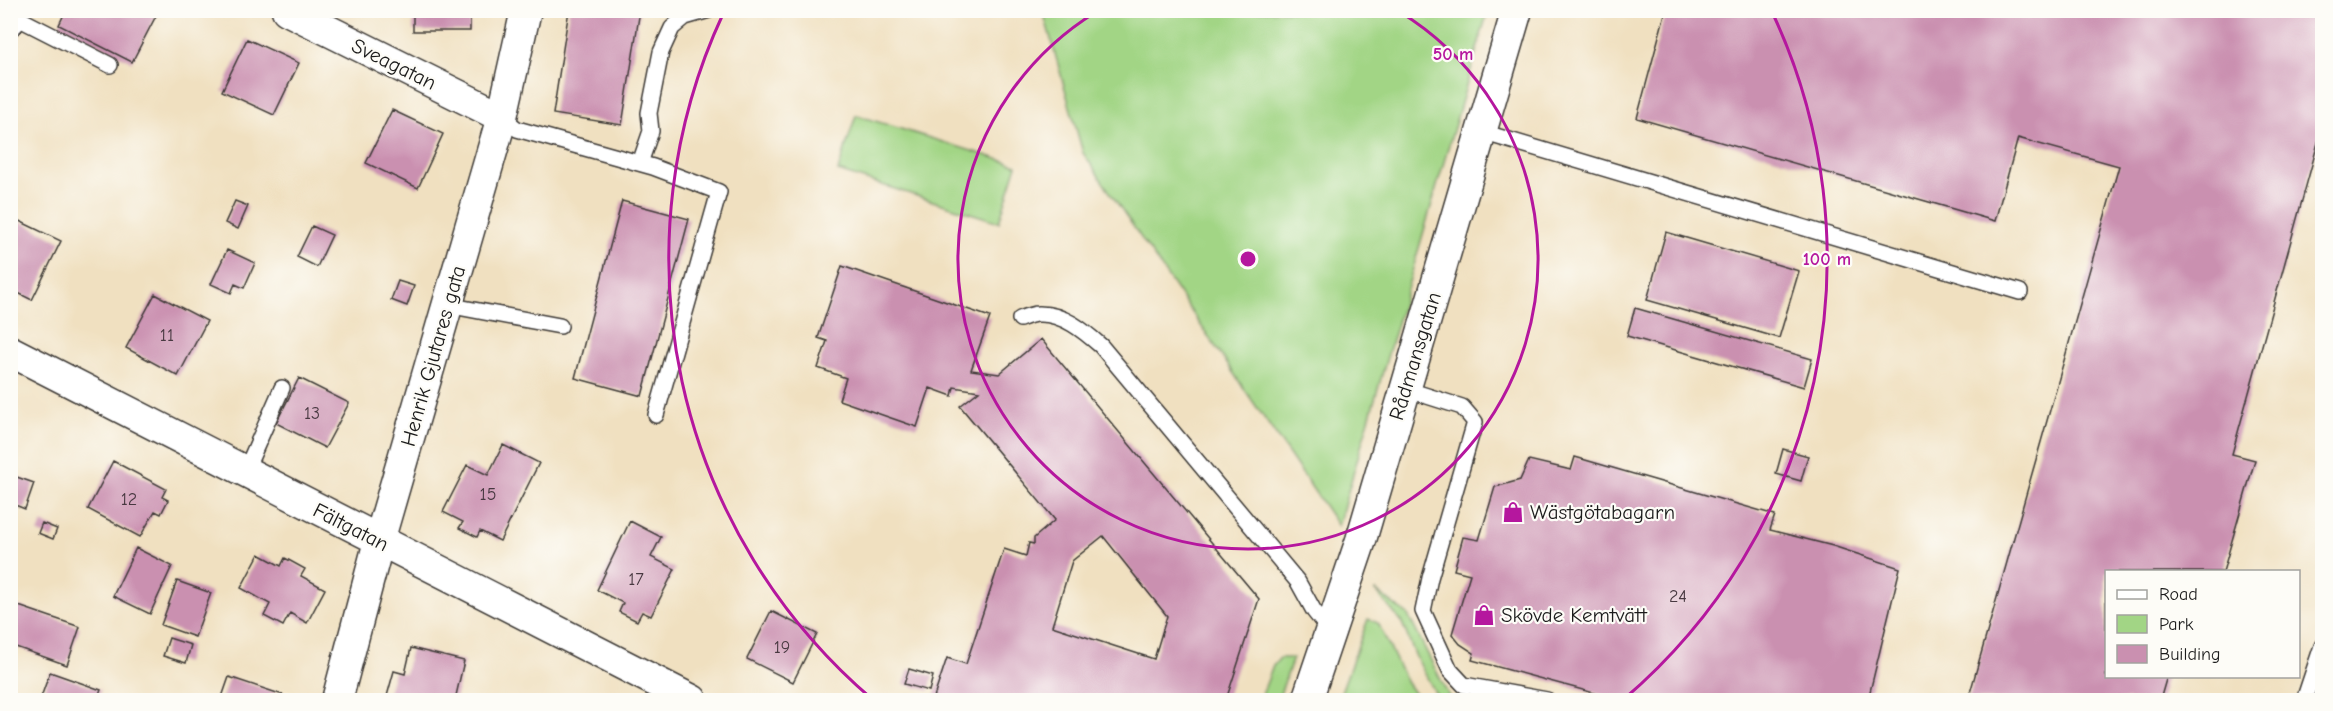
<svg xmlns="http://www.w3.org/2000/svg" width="2333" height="711" viewBox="0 0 2333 711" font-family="'Comic Neue',sans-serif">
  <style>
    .green { fill: #a2d585; stroke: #5f7850; stroke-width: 1.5 }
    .building { fill: #ca90b0; fill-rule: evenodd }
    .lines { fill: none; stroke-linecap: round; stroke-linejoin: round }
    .service-casing { stroke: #3c3935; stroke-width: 18 }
    .minor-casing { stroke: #3c3935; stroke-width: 33 }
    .service { stroke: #fff; stroke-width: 15 }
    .minor { stroke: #fff; stroke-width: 30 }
    .ring { fill: none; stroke: #b5179e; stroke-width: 3 }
    .labels { text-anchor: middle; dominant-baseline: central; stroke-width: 4.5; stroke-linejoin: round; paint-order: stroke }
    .number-label { font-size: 18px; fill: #483941 }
    .street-label { font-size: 21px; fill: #1c1c1c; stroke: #fdfcf7 }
    .poi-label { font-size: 21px; fill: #1c1c1c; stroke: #fdfcf7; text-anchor: start }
    .centre { fill: #b5179e; stroke: #fdfcf7; stroke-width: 3 }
    .ring-label { font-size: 18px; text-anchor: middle; font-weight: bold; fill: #b5179e; stroke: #fdfcf7; stroke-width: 4.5; stroke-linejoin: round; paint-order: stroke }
  </style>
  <rect width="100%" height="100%" fill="#fdfcf7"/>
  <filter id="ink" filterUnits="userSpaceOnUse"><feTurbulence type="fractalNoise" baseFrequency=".0167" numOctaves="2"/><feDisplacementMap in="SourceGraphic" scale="12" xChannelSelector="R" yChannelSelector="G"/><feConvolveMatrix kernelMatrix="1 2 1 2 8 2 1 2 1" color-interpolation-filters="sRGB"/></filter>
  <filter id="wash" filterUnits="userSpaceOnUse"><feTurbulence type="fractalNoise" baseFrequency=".008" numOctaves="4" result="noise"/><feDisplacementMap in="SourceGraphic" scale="24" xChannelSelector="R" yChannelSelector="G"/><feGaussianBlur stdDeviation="1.35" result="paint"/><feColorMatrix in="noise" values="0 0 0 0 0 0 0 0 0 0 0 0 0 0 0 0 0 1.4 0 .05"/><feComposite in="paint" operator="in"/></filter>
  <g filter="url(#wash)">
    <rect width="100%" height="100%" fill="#f0e0c0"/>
    <path class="green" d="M1043,11h445l-150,515 -255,-373z
      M856,115l161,50 -18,57 -161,-51z
      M1375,590l33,25 43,85h-12l-23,-43 -14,-34z
      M1368,619l10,4 29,60 12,17h-81z
      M1280,658h13l-15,42h-18l13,-34z"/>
    <g id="blocks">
      <path class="building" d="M66,10h93l-27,52 -73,-37z
        M413,10h57v21h-57z
        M569,10h71l-18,115 -69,-11z
        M1666,10h656v135l-3,-6 -87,315 23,6 -32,112h-117v104h61l-7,24h-192l151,-534 -101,-28 -23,83 -358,-103z
        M247,39l52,24 -25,52 -52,-24z
        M392,110l51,24 -25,54 -52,-25z
        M235,201l13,5 -10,23 -13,-6z
        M622,201l67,18 -47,177 -67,-18z
        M11,217l50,24 -29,59 -22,-11z
        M312,226l20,9 -15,32 -20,-10z
        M1666,232l133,39 -20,67 -132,-38z
        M227,250l28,13 -11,25 -9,-4 -4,9 -20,-9z
        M842,266l148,51 -19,53 28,4 42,-35 218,260 -33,101h-293l14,-42 19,6 38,-115 22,7 3,-13 5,1v-6l21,-18 -95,-114 19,-15 -25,-4 -2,9 -22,-8 -13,39 -78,-27 7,-22 -28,-10 9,-27 -9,-3zM1103,536l64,80 -13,43 -102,-33 20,-65z
        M398,281l16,5 -7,20 -16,-6z
        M155,294l52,27 -29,55 -52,-28z
        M1635,308l177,51 -8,28 -177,-51z
        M299,378l50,25 -24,45 -49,-25z
        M503,445l36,18 -39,78 -20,-10 -3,6 -18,-9 4,-6 -20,-10 24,-47 21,10z
        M1783,449l25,7 -7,25 -25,-7z
        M1575,457l200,58 -5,15 63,16 67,22 -32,132h-248l-148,-40 2,-7 -14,-9 -8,-10 18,-60 -16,-4 9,-33 16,3 16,-53 25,-7 9,-20 42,10z
        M113,461l53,28 -4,8 6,3 -7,14 -6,-3 -15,26 -52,-28z
        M11,475l23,8 -9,26 -15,-6z
        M630,521l31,16 -10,20 24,12 -24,47 -9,-4 -5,9 -18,-9 4,-9 -26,-13z
        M42,523l15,6 -4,10 -15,-6z
        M136,548l36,18 -22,48 -37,-18z
        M259,554l22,12 4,-8 20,11 -4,7 24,13 -18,34 -17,-10 -7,13 -19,-10 6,-12 -29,-16z
        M177,581l34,12 -16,44 -34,-12z
        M10,603l70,24 -13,38 -57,-20z
        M771,611l46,23 -24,48 -46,-23z
        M169,638l22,7 -5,18 -23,-7z
        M411,648l53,13 -9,39h-57l-11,-4 7,-25 11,3z
        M909,669l24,7 -4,15 -25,-7z
        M50,672l51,18 -4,10h-57z
        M229,677l54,18 -2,5h-60z"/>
    </g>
  </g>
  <g filter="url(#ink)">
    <use href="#blocks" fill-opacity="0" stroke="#3c3935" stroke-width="1.5"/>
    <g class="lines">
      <defs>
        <path id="service" d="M12,15l98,50
          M502,117l15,12 136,38 66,25 -63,223
          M1482,132l538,160
          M640,163l11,-32 -2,-18 12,-61 11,-24 13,-11 24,-7
          M447,305l113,21
          M1020,319c5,-2 13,-5 18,-5 25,-1 46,17 63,32l197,236 16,29 16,20
          M1405,389l57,18 13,15 -45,156 -7,33 27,59 14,15 83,15
          M245,472l37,-84
          M2304,700l18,-54"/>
        <path id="minor" d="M287,10l215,107
          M10,20l3,-10
          M10,351l682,349
          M337,700l42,-159 123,-424 24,-107
          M1307,700l54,-160 156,-530"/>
      </defs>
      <use href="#service" class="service-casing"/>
      <use href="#minor" class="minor-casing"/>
      <use href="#service" class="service"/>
      <use href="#minor" class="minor"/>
    </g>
  </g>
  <g class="ring">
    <path d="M1400 12A290 290 0 1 1 1096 12"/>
    <path d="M872 699A579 579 0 0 1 723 14M1773 14A579 579 0 0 1 1624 699"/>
  </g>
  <defs>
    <symbol id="shop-bare" viewBox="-9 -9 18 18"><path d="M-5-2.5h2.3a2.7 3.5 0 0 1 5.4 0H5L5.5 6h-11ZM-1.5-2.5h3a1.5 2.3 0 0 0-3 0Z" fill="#b5179e" stroke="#fdfcf7" stroke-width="2.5" paint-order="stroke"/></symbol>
  </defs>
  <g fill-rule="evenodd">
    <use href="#shop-bare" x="1498" y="497" width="30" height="30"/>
    <use href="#shop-bare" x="1469" y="600" width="30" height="30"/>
  </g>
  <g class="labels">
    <g class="number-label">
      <text x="167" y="335">11</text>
      <text x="312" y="413">13</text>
      <text x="488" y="494">15</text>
      <text x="129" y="499">12</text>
      <text x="636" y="579">17</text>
      <text x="1678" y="596">24</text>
      <text x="782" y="647">19</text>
    </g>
    <g class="street-label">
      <text transform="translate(394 64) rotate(26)">Sveagatan</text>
      <text transform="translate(433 356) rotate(-74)">Henrik Gjutares gata</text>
      <text transform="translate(1415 356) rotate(-73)">Rådmansgatan</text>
      <text transform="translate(351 527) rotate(27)">Fältgatan</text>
    </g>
    <g class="poi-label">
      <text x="1530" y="512">Wästgötabagarn</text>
      <text x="1501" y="615">Skövde Kemtvätt</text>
    </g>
  </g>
  <circle cx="1248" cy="259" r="9" class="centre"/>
  <g class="ring-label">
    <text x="1453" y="60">50 m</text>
    <text x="1827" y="265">100 m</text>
  </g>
  <rect width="2333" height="711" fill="none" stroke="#fdfcf7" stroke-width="36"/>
  <rect x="2105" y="570" width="195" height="108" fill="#fdfcf7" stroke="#a3a29f" stroke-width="1.5"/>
  <rect x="2117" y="590" width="30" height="9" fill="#ffffff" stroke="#a3a29f" stroke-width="1.5"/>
  <text x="2159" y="600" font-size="18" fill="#1c1c1c">Road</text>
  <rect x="2117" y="615" width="30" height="18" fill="#a2d585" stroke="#a3a29f" stroke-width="1.5"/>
  <text x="2159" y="630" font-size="18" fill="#1c1c1c">Park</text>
  <rect x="2117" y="645" width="30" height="18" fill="#ca90b0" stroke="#a3a29f" stroke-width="1.5"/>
  <text x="2159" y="660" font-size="18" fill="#1c1c1c">Building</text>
</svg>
